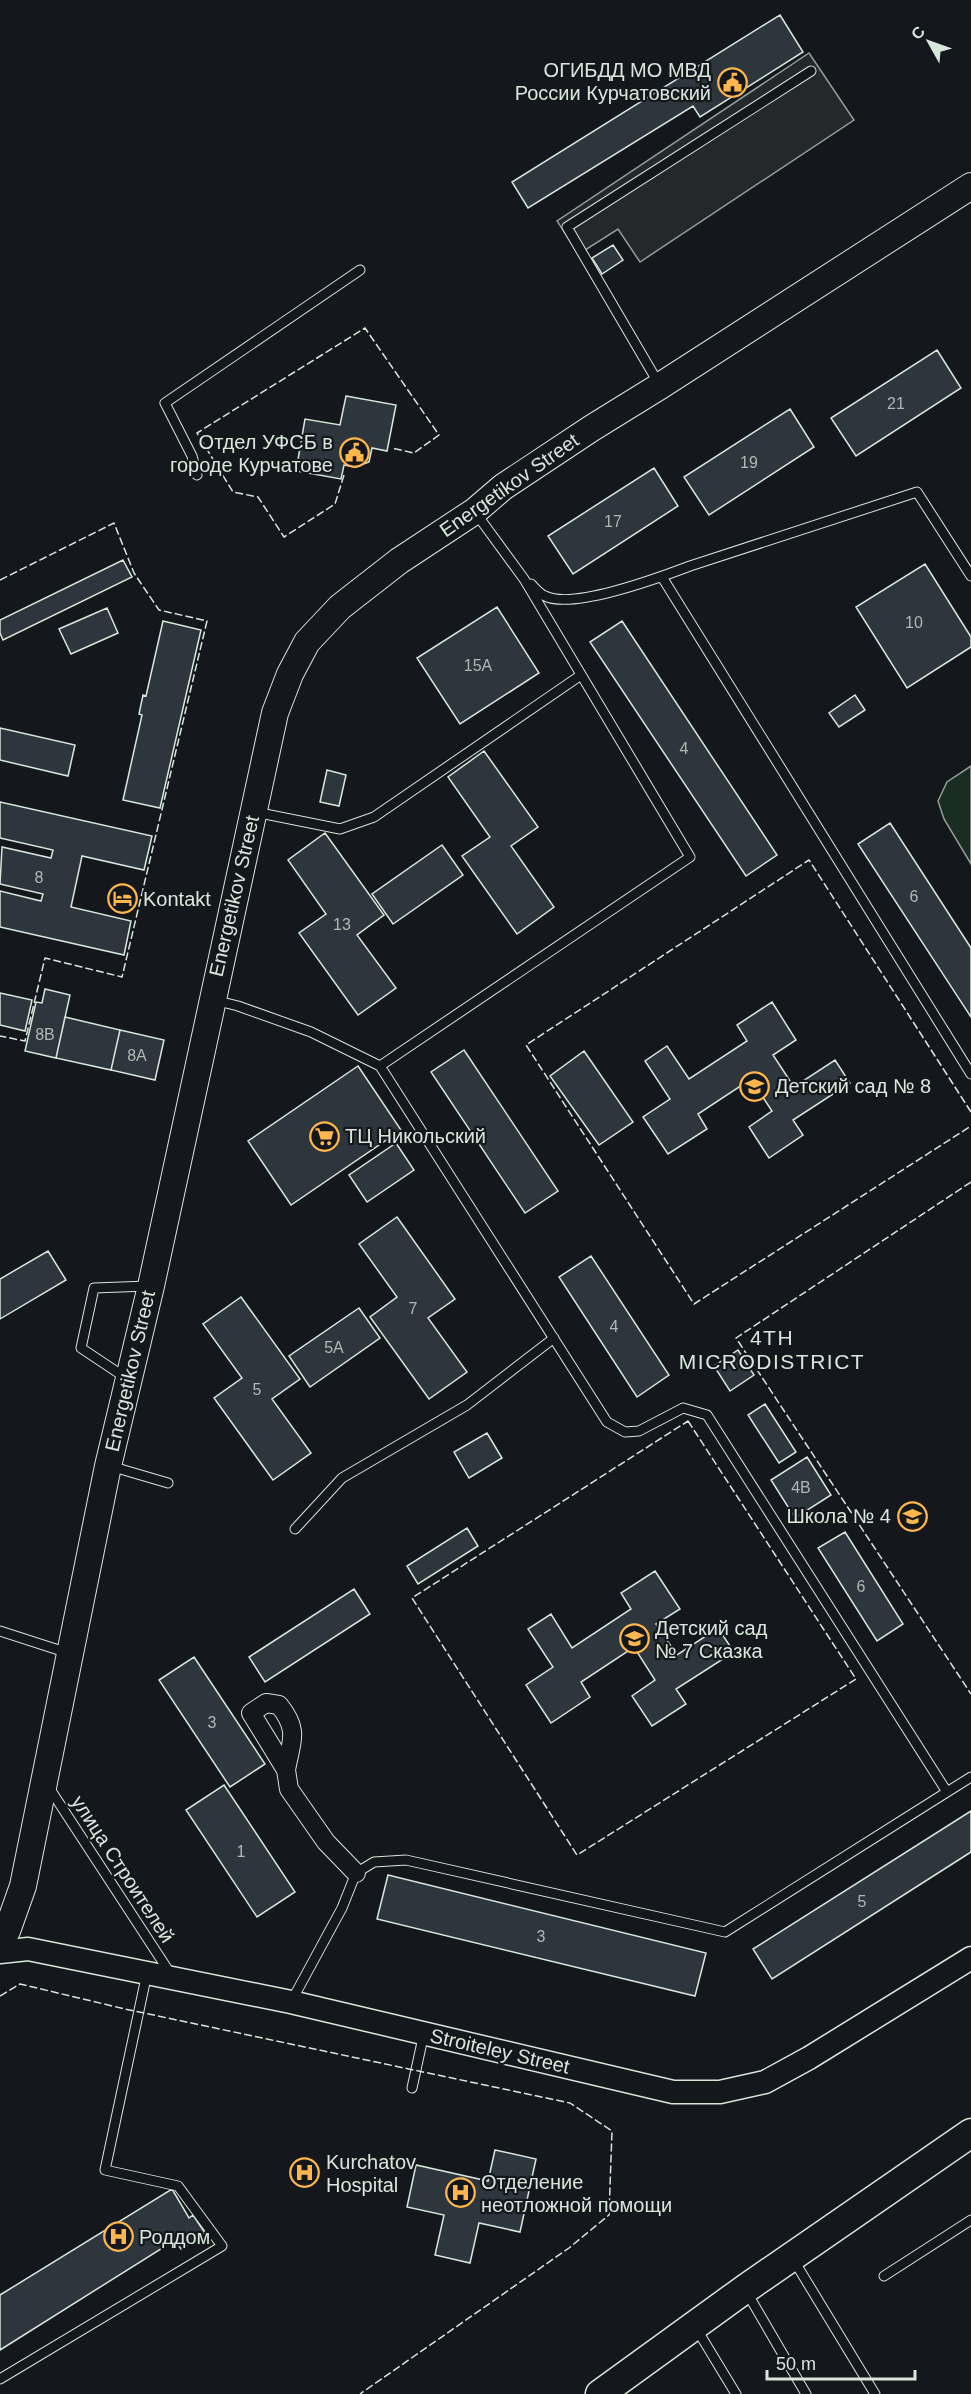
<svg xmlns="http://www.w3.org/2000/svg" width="971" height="2394" viewBox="0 0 971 2394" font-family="Arial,sans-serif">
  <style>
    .green { fill: #1a2d24; stroke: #939e99; stroke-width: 1.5 }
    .parking { fill: #24282b; stroke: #939e99; stroke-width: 1.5 }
    .building { fill: #2c363c; stroke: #d8e6dc; stroke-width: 1.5 }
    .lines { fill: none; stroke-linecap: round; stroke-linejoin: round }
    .service-casing { stroke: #d8e6dc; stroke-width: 11 }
    .minor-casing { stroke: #d8e6dc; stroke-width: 20 }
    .tertiary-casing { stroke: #d8e6dc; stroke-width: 25 }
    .secondary-casing { stroke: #d8e6dc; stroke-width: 28 }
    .primary-casing { stroke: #d8e6dc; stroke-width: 31 }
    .service { stroke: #14181c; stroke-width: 9 }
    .minor { stroke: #14181c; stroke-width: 18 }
    .tertiary { stroke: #14181c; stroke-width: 22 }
    .secondary { stroke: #14181c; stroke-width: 26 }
    .primary { stroke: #14181c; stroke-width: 28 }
    .fence { stroke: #d8e6dc; stroke-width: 1.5; stroke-dasharray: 8 3; stroke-linecap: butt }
    .labels { text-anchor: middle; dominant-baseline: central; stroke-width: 4.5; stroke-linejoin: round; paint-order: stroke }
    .number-label { font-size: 16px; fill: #adbab4 }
    .poi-label { font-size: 20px; fill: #d8e6dc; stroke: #14181c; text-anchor: start }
    .street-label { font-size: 20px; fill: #d8e6dc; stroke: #14181c }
    .neighbourhood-label { font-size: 21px; letter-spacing: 1.5px; fill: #d8e6dc; stroke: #14181c }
  </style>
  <rect width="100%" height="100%" fill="#14181c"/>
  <path class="green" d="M971,766v98l-27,-45 -6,-18 9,-19z"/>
  <path class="parking" d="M809,53l45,67 -214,142 -22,-33 -39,25 -22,-33z"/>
  <path class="building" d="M780,15l23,37 -103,65 -7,-11 -165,102 -16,-26z
    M613,245l10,15 -21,14 -10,-16z
    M937,350l24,38 -105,68 -25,-38z
    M346,396l50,9 -9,46 -15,-3 -3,14 -13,5 -12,-2 -3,14 -45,-8 9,-52 35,6z
    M790,409l24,38 -105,68 -25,-38z
    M654,468l24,38 -105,68 -25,-38z
    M123,560l9,17 -129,63 -3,-7v-13z
    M925,564l46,73v10l-64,41 -51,-81z
    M497,607l42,66 -79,51 -43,-66z
    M107,608l11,25 -47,21 -12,-25z
    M163,621l38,9 -41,178 -37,-8 19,-85 -3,-1 4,-19 3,1z
    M622,621l155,234 -31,21 -156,-234z
    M855,695l10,15 -26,17 -10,-14z
    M0,728l75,17 -7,31 -68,-16z
    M484,751l54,76 -27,19 43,61 -37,27 -55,-78 28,-19 -42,-60z
    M327,770l19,5 -7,31 -19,-4z
    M0,802l152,34 -8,34 -62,-14 -11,51 60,14 -7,34 -124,-28v-36l41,10 2,-7 -43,-10 2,-37 49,11 2,-8 -53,-12z
    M890,823l81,125v69l-113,-173z
    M325,833l59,82 -27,20 39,53 -38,27 -59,-82 27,-19 -38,-54z
    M442,845l21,30 -70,49 -21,-30z
    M45,989l25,6 -14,63 -31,-7 11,-49 6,1z
    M0,993l32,7 -7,31 -25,-6z
    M772,1002l24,38 -23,15 21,32 41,-27 15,23 -57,37 10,15 -34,23 -20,-31 23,-16 -21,-32 -53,35 9,15 -39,25 -25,-37 27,-18 -25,-38 22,-15 22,33 58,-38 -10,-16z
    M65,1017l55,13 -9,40 -55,-12z
    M120,1030l44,10 -9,40 -44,-10z
    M464,1050l94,141 -33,22 -94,-141z
    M584,1051l49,71 -34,23 -49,-69z
    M358,1066l43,64 -110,75 -43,-64z
    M396,1143l18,27 -47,32 -18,-27z
    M397,1217l58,82 -27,19 39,54 -38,27 -59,-82 27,-20 -38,-53z
    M48,1251l18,29 -66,39v-40z
    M591,1256l78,119 -32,22 -78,-120z
    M241,1297l59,82 -28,20 39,54 -38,27 -59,-82 28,-20 -39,-54z
    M359,1308l21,30 -70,49 -21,-31z
    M738,1350l16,25 -24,16 -16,-25z
    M765,1404l31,48 -17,11 -31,-48z
    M487,1433l15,25 -33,20 -15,-26z
    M807,1457l24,38 -36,23 -24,-38z
    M467,1528l11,18 -60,38 -11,-18z
    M845,1532l58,92 -26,17 -59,-93z
    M655,1571l25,38 -24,15 21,31 41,-27 16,24 -58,37 10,15 -34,22 -20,-30 23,-16 -21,-33 -53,35 9,15 -39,26 -25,-38 27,-18 -25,-38 23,-15 21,34 59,-39 -10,-16z
    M354,1589l16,25 -105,68 -16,-25z
    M194,1657l71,107 -35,23 -71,-107z
    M224,1785l71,107 -38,25 -71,-107z
    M971,1811v41l-199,127 -19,-30z
    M388,1875l318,78 -11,43 -318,-77z
    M495,2150l41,9 -16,73 -41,-9 -9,40 -35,-8 9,-40 -37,-8 9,-42 72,16z
    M172,2189l17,29 4,-3 12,18 -24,16 -6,-9 -175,110v-55z"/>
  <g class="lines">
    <defs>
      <path id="service" d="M659,384l-92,-157 244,-156
        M197,475l-5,-19 -27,-53 195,-133
        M662,577l309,497
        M531,584c4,4 9,10 14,12 28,14 116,-19 145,-30l227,-74 54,84
        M255,812l85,17 34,-12 207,-142
        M214,1000l24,6 73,26 69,34 227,356 18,10 14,-1 44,-23 24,7 240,377 24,-15
        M380,1066l310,-209 -166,-278 -49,-67
        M126,1378l-45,-30 13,-60 54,-2
        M110,1466l58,17
        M295,1529l47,-51 125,-73 87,-67
        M0,1631l68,22
        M48,1786l122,187
        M291,2002l51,-94 14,-35 18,-11 32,-2 319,72 222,-140
        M412,2088l12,-55
        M793,2259l82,135
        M884,2276l87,-56
        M746,2291l60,103
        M696,2328l40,66
        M0,2379l222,-133 -44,-60 -73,-16 42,-197"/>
      <path id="minor" d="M286,1770c5,-29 14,-39 -7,-65l-13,-2 -15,10 35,57 3,19 37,53 30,31"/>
      <path id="tertiary" d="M0,1952l28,-3 263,53 382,90h47l45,-10 44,-24 162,-100"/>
      <path id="secondary" d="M0,1941l7,-10 16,-45 85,-420 43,-180 124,-573 15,-39 17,-32 33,-35 59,-46 76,-50 28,-24 89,-59 68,-42 311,-200"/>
      <path id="primary" d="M600,2394l145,-105 226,-156"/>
    </defs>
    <use href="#service" class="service-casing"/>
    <use href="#minor" class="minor-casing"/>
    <use href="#tertiary" class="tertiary-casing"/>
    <use href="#secondary" class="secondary-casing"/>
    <use href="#primary" class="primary-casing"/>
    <use href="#service" class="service"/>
    <use href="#minor" class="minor"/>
    <use href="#tertiary" class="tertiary"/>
    <use href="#secondary" class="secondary"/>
    <use href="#primary" class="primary"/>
    <path class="fence" d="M344,475l-9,29 -51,33 -26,-40 -25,-5 -36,-59 168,-105 74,107 -25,18 -22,-5
      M0,580l114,-57 20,50 25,37 48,11 -85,356 -77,-19 -20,83 -25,-5
      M971,1112l-162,-252 -283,185 168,259 277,-178
      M971,1182l-235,156 235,356
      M688,1421l168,258 -279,176 -165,-257z
      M0,1996l20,-12 105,25 445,94 42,28 -3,84 -40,33 -209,146"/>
  </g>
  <defs>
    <symbol id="civic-ring" viewBox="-11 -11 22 22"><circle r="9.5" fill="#14181c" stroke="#ffb74d" stroke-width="1.5"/><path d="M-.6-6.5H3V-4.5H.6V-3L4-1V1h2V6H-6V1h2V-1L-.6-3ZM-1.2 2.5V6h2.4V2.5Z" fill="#ffb74d"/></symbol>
    <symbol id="hotel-ring" viewBox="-11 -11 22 22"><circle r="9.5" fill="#14181c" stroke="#ffb74d" stroke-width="1.5"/><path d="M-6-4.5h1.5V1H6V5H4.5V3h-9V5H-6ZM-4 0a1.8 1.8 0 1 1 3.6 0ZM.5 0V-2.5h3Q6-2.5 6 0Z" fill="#ffb74d"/></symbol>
    <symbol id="school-ring" viewBox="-11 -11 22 22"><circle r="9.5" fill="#14181c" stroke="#ffb74d" stroke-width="1.5"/><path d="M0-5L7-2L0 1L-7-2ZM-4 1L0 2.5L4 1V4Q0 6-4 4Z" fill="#ffb74d"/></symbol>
    <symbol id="supermarket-ring" viewBox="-11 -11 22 22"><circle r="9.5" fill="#14181c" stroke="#ffb74d" stroke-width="1.5"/><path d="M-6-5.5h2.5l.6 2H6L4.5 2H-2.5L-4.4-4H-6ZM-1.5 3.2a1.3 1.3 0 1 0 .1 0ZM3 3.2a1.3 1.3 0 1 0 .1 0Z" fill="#ffb74d"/></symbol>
    <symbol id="hospital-ring" viewBox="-11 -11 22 22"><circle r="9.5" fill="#14181c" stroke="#ffb74d" stroke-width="1.5"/><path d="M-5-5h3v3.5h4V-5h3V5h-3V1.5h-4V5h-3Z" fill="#ffb74d"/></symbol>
  </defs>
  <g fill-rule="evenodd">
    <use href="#civic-ring" x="716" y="66" width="33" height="33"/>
    <use href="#civic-ring" x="338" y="436" width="33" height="33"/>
    <use href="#hotel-ring" x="106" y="882" width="33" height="33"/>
    <use href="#school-ring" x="738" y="1070" width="33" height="33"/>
    <use href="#supermarket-ring" x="308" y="1120" width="33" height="33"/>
    <use href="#school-ring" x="896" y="1500" width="33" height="33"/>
    <use href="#school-ring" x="618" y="1622" width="33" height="33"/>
    <use href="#hospital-ring" x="288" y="2156" width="33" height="33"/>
    <use href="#hospital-ring" x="444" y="2176" width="33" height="33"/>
    <use href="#hospital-ring" x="102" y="2220" width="33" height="33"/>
  </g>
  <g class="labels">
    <g class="number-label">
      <text x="896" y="403">21</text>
      <text x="749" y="462">19</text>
      <text x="613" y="521">17</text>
      <text x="914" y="622">10</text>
      <text x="478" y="665">15А</text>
      <text x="684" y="748">4</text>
      <text x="39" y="877">8</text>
      <text x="914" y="896">6</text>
      <text x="342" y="924">13</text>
      <text x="45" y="1034">8В</text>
      <text x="137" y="1055">8А</text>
      <text x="413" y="1308">7</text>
      <text x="614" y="1326">4</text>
      <text x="334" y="1347">5А</text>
      <text x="257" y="1389">5</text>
      <text x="801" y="1487">4В</text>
      <text x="861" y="1586">6</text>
      <text x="212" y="1722">3</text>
      <text x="241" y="1851">1</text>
      <text x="862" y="1901">5</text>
      <text x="541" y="1936">3</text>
    </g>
    <g class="poi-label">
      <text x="711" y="70" text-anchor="end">ОГИБДД МО МВД<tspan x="711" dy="23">России Курчатовский</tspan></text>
      <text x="333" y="442" text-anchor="end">Отдел УФСБ в<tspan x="333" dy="23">городе Курчатове</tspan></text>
      <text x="143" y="899">Kontakt</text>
      <text x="775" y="1086">Детский сад № 8</text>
      <text x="345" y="1136">ТЦ Никольский</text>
      <text x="891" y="1516" text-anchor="end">Школа № 4</text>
      <text x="655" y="1628">Детский сад<tspan x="655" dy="23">№ 7 Сказка</tspan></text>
      <text x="326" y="2162">Kurchatov<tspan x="326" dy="23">Hospital</tspan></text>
      <text x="481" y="2182">Отделение<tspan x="481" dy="23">неотложной помощи</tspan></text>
      <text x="139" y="2237">Роддом</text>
    </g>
    <g class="street-label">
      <text transform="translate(509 485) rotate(-35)">Energetikov Street</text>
      <text transform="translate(234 896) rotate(-77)">Energetikov Street</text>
      <text transform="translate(130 1371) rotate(-77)">Energetikov Street</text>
      <text transform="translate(123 1869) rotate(57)">улица Строителей</text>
      <text transform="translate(500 2051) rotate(13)">Stroiteley Street</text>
    </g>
    <g class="neighbourhood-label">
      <text x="772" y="1337">4TH<tspan x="772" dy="24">MICRODISTRICT</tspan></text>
    </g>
  </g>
  <g transform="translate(929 42) rotate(310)" stroke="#14181c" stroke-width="4.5" paint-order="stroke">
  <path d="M0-4.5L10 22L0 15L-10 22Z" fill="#d8e6dc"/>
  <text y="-9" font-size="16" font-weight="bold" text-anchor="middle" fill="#d8e6dc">С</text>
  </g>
  <path d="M767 2370v9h148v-9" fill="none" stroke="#d8e6dc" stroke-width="3"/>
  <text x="776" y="2370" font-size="18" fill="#d8e6dc" stroke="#14181c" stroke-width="4.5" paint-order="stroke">50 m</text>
</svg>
